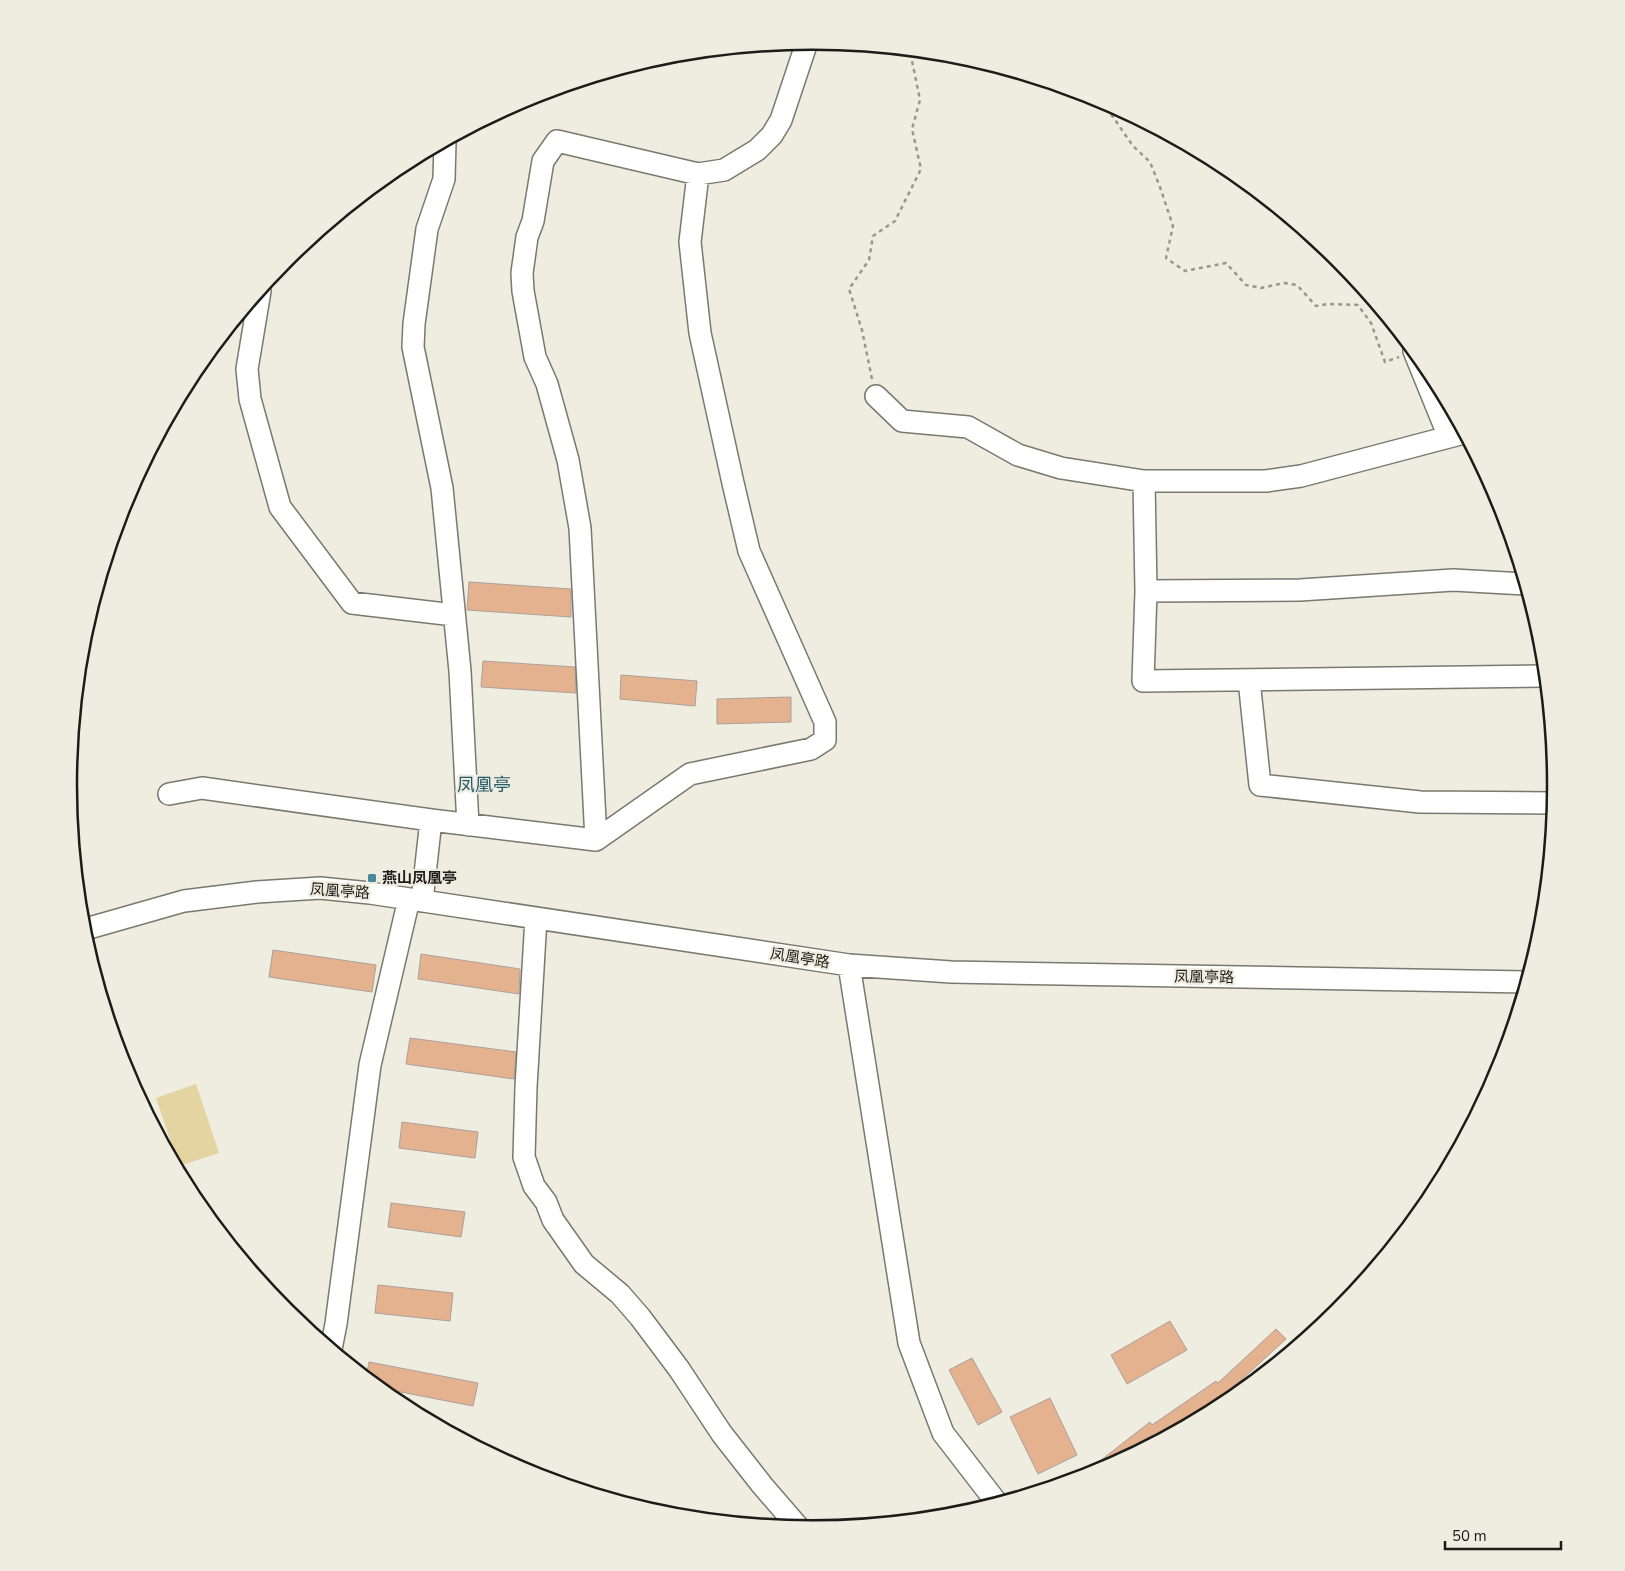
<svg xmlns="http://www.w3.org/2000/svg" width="1625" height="1571" viewBox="0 0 1625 1571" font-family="'Nunito Sans','Noto Sans SC',sans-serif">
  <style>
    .green { fill: #e3d4a2 }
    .building { fill: #e5b290; stroke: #aba09a }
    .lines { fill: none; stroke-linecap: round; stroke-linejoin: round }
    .minor-casing { stroke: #7b786e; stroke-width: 24 }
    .path { stroke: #99978e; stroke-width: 2.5; stroke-dasharray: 4 4; stroke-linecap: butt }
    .minor { stroke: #fff; stroke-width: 21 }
    .poi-dot { fill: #48899b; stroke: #efece0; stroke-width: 2 }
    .labels { text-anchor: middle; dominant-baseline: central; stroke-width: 4.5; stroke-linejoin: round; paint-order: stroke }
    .poi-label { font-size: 15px; font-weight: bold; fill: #1d1c18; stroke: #efece0; text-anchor: start }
    .street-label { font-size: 15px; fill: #1d1c18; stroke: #efece0 }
    .quarter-label { font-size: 18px; fill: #265b68; stroke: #efece0 }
    .rim { fill: none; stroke: #1d1c18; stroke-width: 2.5 }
  </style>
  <rect width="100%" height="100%" fill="#efece0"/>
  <path class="green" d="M196,1084l23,69 -40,13 -23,-68z"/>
  <path class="building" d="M469,582l102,7v28l-104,-7z
    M483,661l92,6 1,26 -95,-6z
    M621,675l76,6 -2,25 -75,-7z
    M791,697v25l-74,2v-25z
    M273,950l103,15 -4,27 -103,-15z
    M421,954l99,15 -1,25 -101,-15z
    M410,1038l106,14 -2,27 -108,-15z
    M402,1122l76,10 -3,26 -76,-10z
    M391,1203l74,9 -4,25 -73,-10z
    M378,1285l75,8 -3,28 -75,-8z
    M1170,1321l17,29 -60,34 -16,-29z
    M1276,1329l10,10 -60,55 2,4 -34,23 -15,8 -4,-6 -38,29 -40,21 -7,2 -3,-4 63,-49 2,3 64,-44 2,2z
    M972,1358l30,54 -24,13 -29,-55z
    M369,1362l109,21 -5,23 -93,-18 -14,-11z
    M1050,1398l27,57 -39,19 -28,-57z"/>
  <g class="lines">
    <defs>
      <path id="minor" d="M445,142l-1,37 -17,50 -13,95 -1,23 29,141 18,183 8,154
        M260,291l-13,78 3,30 30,108 72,96 102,12
        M1414,351l35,86
        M876,396l26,25 66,6 50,28 43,13 83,13
        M1464,433l-163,43 -35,5h-122l2,110 -3,90 403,-5
        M1146,591l154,-1 153,-10 72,4
        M1249,680l11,105 160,17 135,1
        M169,794l33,-6 229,32
        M596,840l-16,-312 -12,-68 -21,-76 -12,-27 -12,-66 -1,-18 5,-36 6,-16 10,-60 14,-20 141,33 26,-4 33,-20 15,-15 9,-15 26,-78
        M422,901l9,-81 165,20 94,-66 121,-25 14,-9v-18l-76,-171 -16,-68 -33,-150 -10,-91 8,-68
        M536,918l-10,169 -2,70 10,29 12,16 7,18 31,44 36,30 20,23 39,52 43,65 40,51 38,44
        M82,930l102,-29 73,-9 63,-4 50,5 479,72 102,7 576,10
        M849,965l60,378 34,90 54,70
        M331,1349l5,-25 34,-259 39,-166"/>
    </defs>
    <use href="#minor" class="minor-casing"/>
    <path class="path" d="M1102,101l31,45 17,16 10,25 13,39 -7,32 19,13 41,-8 20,22 15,3 23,-5 13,2 19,21 12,-2 30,1 13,18 14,39 14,-5
      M872,379l-10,-49 -13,-41 20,-29 4,-24 22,-15 26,-52 -9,-40 8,-29 -10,-49"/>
    <use href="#minor" class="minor"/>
  </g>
  <rect class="poi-dot" x="367" y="873" width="10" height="10" rx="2.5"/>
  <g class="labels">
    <g class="poi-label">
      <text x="382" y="878">燕山凤凰亭</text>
    </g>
    <g class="street-label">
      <text transform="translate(340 891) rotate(4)">凤凰亭路</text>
      <text transform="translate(800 958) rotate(9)">凤凰亭路</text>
      <text transform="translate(1204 977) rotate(1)">凤凰亭路</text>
    </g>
    <g class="quarter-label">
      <text x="484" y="785">凤凰亭</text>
    </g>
  </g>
  <path d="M0 0H1625V1571H0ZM77 785a735 735 0 1 1 1470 0a735 735 0 1 1-1470 0Z" fill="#efece0" fill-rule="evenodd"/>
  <path class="rim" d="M77 785a735 735 0 1 1 1470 0a735 735 0 1 1-1470 0Z"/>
  <path d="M1445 1541v8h116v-8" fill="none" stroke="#1d1c18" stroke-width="2.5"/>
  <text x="1452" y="1541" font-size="15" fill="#1d1c18" stroke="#efece0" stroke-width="4" paint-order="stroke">50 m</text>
</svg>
